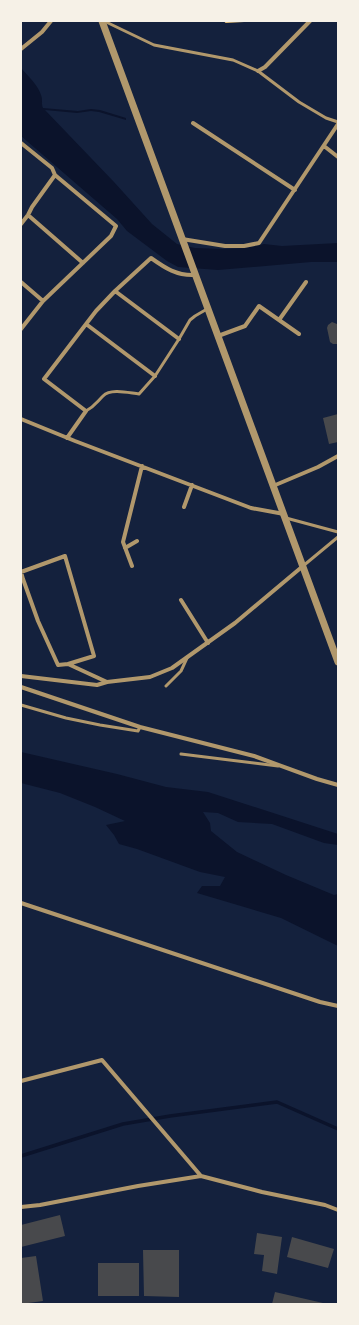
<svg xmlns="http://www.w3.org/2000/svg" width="359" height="1325" viewBox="0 0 359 1325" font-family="'Times New Roman',serif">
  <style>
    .water { fill: #0b132b }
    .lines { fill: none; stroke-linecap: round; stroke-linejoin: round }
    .stream { stroke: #0b132b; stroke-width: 3.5 }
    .building { fill: #48494c }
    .path { stroke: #e5c07b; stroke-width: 2 }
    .service { stroke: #b1986c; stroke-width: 3 }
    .minor { stroke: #b1986c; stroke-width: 4 }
    .tertiary { stroke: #b1986c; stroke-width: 7 }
  </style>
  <rect width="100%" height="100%" fill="#14213d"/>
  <path class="water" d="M21,68c7,8 17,17 20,27 2,5 0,9 2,13l35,3 13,-2 9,1 26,8v2l-27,-8 -8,-1 -14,2 -32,-3 69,72 38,42 25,20 18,4 28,1 23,-1 18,-4 18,2 56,-3v19h-27l-93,8 -40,-3 -11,-6 -40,-30 -10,-12 -96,-83z
    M21,752l96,22 49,13 42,5 130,42v11l-14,-2 -52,-19 -34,-2 -20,-9 -15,-1 7,11 1,8 26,21 49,23 48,20 4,-1v52l-57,-28 -84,-25 5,-7h18l5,-9 -25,-5 -63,-23 -18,-5 -5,-9 -8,-10 19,-4 -30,-14 -35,-14 -39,-10z"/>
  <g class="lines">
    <path class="stream" d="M21,1156l102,-32 47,-8 107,-14 61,27"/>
  </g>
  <path class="building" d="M332,322l5,2 1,5v15h-5l-3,-2 -3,-14 1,-3z
    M338,414v28l-9,2 -6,-26z
    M60,1215l5,21 -44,11v-22z
    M257,1233l25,4 -5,37 -15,-3 2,-16 -10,-1z
    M292,1237l42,12 -6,19 -41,-11z
    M143,1250h36v47l-35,-1z
    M36,1256l7,45 -22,3v-46z
    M98,1263h41v33h-41z
    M275,1292l48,11v1h-51z"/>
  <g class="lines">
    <path class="path" d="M225,21l1,1 18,-1"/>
    <path class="service" d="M104,21l50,24 79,15 25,11 41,31 27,16 12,4
      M86,411c9,-5 10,-8 17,-15 8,-8 26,-3 36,-2l16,-18 24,-37 11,-19 5,-4 12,-7
      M286,518l52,14
      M303,566l35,-29
      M166,686l15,-15 6,-13
      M21,705l45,13 34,7 38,6 2,-4
      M181,754l97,12"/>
    <path class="minor" d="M21,49l21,-17 9,-11
      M258,71l7,-4 45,-46
      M193,123l102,67
      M21,143l31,25 3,7
      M324,146l14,11
      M28,215l55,48
      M21,224l7,-9 4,-8 23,-32 61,51 -5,10 -68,65 -22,28
      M182,239l43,7h19l15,-3 79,-119
      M21,282l22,19
      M115,291l64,48
      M279,320l27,-38
      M86,324l69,52
      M218,336l27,-10 14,-20 40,28
      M21,419l54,22 176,67 33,6
      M67,438l19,-27 -42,-32 52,-68 19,-20 36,-33c14,10 26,18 44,17
      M273,486l45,-19 20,-11
      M184,507l8,-22
      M125,548l12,-7
      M132,566l-9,-24 19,-76
      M181,600l27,43
      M68,664l26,-8 -29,-100 -44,16 2,7 15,42 20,44 10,-1 39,18
      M21,676l76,9 10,-3 43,-5 22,-9 63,-45 68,-57
      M21,687l119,40 114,29 63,23 21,6
      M21,903l299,99 18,4
      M21,1081l81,-21 99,116
      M21,1207l19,-2 98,-19 63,-10 61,16 63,13 13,5"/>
    <path class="tertiary" d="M102,21l236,641"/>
  </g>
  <rect width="359" height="1325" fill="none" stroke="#f6f1e7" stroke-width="44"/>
</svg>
